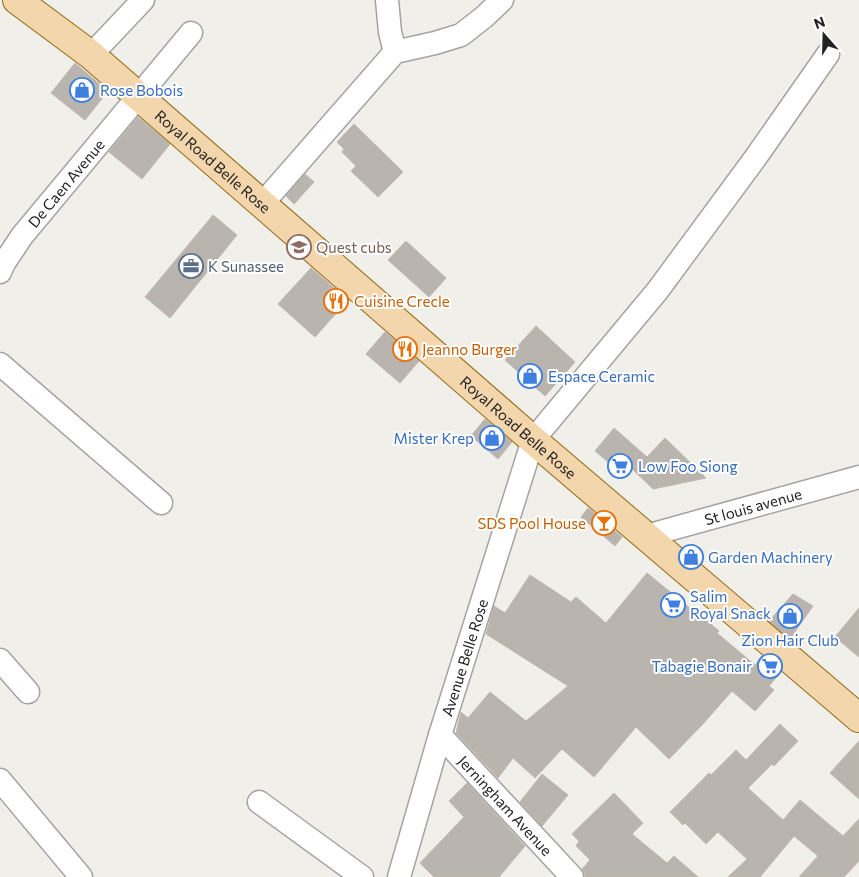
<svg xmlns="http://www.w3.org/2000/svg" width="859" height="877" viewBox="0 0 859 877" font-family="Commissioner,sans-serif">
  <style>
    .building { fill: #bab4af; stroke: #c2b7ad }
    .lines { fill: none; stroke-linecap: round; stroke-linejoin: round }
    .minor-casing { stroke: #a3a3a3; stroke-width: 25 }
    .major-casing { stroke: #91680f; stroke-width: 30 }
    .minor { stroke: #fff; stroke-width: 22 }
    .major { stroke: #f4d6ac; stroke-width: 28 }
    .labels { text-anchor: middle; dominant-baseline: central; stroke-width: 4; stroke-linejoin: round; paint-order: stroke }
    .shop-label { font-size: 15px; fill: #366cbe; stroke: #fff; text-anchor: start }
    .street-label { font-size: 15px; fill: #222; stroke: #fff }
    .education-label { font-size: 15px; fill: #785e54; stroke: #fff; text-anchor: start }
    .service-label { font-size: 15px; fill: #4e5e75; stroke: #fff; text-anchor: start }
    .food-label { font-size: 15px; fill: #c56008; stroke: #fff; text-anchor: start }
  </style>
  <rect width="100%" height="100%" fill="#f1efea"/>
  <path class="building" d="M75,63l33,28 -23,29 -34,-27z
    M138,117l32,27 -28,35 -33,-27z
    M354,124l49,48 -25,25 -27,-26 5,-5 -14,-14 2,-3 -7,-7z
    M305,174l9,8 -20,22 -8,-8z
    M213,215l24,20 -67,83 -25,-21z
    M406,241l40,37 -17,19 -41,-37z
    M311,268l37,32 -33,37 -37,-33z
    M536,326l39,36 -30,34 -40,-36z
    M385,332l34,29 -19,22 -34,-29z
    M485,419l27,23 -14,17 -27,-23z
    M614,428l33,29 18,-19 41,40 -53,11 -25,-24 -7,8 -26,-22z
    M588,508l34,29 -7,9 -34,-29z
    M647,573l44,36 1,-1 27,23 -2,2 38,32 7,-9 19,16 -12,14 5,4 -19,21 -23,-20 -30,34 -33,34 -33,-32 -42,50 -32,-28 -27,29 -22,-20 -15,20 -42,-45 5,-21 7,6 22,-26 36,29 42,-35 -82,-52 8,-28 11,7 25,-38 41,27 5,-5 30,26z
    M793,594l20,12 -23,33 -21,-18z
    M859,608v49l-24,-20z
    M780,724l18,17 -24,25 -2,-2 -24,24 35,32 17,-20 43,36 16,-17v42l-15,16h-45l19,-21 -24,-20 -34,41h-32l19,-18 -29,-27 -12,12 -21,-21 -2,2 -13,-13 39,-39 2,2 25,-25 10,10z
    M859,741v58l-29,-26z
    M542,774l26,21 -26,31 -22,-24z
    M467,783l58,63 -26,31h-65l-14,-14 44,-46 -15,-16z
    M614,793l29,30 -11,11 35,29 7,-7 24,21h-113v-3l-3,-5 8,-9 -14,-14 3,-5 -7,-7z"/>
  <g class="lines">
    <defs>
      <g id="minor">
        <path d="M387,0l3,32 5,20"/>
        <path d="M91,55l52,-55"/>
        <path d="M262,204l133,-152 40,-9 26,-8 23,-18 18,-17"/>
        <path id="s1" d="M0,272l4,-9 18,-27 169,-203"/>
        <path d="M0,364l161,139"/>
        <path id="s2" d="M646,536l213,-59"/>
        <path d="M0,660l28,32"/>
        <path id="s3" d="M440,735l132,142"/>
        <path d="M0,780l81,97"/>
        <path d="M259,802l103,75"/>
        <path id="s4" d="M399,877l41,-142 93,-295 125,-150 98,-133 72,-103"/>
      </g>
      <g id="major">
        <path id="s5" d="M17,0l74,55 442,385 326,278"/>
      </g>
    </defs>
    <use href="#minor" class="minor-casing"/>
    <use href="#major" class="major-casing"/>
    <use href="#minor" class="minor"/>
    <use href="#major" class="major"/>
  </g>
  <defs>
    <symbol id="shop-ring" viewBox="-11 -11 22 22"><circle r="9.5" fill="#fff" stroke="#3f7fe0" stroke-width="1.5"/><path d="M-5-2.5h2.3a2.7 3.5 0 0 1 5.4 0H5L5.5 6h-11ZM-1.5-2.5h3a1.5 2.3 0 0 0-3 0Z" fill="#3f7fe0"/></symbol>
    <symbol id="school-ring" viewBox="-11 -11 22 22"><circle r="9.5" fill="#fff" stroke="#8d6e63" stroke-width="1.5"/><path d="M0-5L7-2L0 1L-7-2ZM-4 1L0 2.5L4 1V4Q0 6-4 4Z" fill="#8d6e63"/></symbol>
    <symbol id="office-ring" viewBox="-11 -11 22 22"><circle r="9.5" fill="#fff" stroke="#5c6f8a" stroke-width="1.5"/><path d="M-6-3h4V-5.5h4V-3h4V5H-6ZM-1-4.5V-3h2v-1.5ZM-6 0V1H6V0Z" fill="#5c6f8a"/></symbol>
    <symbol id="restaurant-ring" viewBox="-11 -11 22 22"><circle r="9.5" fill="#fff" stroke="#e8710a" stroke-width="1.5"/><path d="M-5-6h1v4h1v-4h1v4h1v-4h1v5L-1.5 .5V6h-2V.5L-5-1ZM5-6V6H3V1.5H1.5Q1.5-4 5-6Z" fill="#e8710a"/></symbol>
    <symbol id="supermarket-ring" viewBox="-11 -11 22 22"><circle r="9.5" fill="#fff" stroke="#3f7fe0" stroke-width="1.5"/><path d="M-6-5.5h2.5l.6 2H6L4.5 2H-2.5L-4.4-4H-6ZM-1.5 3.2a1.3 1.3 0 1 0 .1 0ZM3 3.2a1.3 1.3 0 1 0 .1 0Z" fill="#3f7fe0"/></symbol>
    <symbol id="bar-ring" viewBox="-11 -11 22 22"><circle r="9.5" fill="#fff" stroke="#e8710a" stroke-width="1.5"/><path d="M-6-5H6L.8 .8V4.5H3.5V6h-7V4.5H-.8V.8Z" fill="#e8710a"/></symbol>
  </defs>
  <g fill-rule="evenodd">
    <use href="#shop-ring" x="68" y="76" width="28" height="28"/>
    <use href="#school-ring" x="285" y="233" width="28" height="28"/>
    <use href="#office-ring" x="177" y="252" width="28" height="28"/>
    <use href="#restaurant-ring" x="322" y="287" width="28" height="28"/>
    <use href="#restaurant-ring" x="391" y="335" width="28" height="28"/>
    <use href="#shop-ring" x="516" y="362" width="28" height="28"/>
    <use href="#shop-ring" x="478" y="424" width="28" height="28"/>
    <use href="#supermarket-ring" x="606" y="452" width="28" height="28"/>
    <use href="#bar-ring" x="590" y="509" width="28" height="28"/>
    <use href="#shop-ring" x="677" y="543" width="28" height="28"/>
    <use href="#supermarket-ring" x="659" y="591" width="28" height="28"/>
    <use href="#shop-ring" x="776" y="602" width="28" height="28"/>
    <use href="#supermarket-ring" x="756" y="652" width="28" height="28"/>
  </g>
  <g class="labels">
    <g class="shop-label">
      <text x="100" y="90">Rose Bobois</text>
      <text x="548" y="376">Espace Ceramic</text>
      <text x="474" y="438" text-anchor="end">Mister Krep</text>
      <text x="638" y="466">Low Foo Siong</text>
      <text x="708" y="557">Garden Machinery</text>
      <text x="690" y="596">Salim<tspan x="690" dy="17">Royal Snack</tspan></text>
      <text x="790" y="640" text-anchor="middle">Zion Hair Club</text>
      <text x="752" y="666" text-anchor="end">Tabagie Bonair</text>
    </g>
    <g class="street-label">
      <text stroke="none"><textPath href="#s5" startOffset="254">Royal Road Belle Rose</textPath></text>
      <text stroke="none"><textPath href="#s1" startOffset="111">De Caen Avenue</textPath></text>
      <text stroke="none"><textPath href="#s5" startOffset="659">Royal Road Belle Rose</textPath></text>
      <text stroke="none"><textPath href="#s2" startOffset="111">St louis avenue</textPath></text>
      <text stroke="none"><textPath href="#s4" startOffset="229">Avenue Belle Rose</textPath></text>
      <text stroke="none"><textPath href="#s3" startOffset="96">Jerningham Avenue</textPath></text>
    </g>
    <g class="education-label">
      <text x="316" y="247">Quest cubs</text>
    </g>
    <g class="service-label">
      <text x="208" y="266">K Sunassee</text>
    </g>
    <g class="food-label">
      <text x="354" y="301">Cuisine Crecle</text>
      <text x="422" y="349">Jeanno Burger</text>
      <text x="586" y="523" text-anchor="end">SDS Pool House</text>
    </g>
  </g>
  <g transform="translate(824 35) rotate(340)" stroke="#ffffff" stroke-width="4" paint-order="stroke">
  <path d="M0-4L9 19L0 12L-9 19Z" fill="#222222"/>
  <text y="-8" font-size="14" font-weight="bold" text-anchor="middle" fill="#222222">N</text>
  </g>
</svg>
